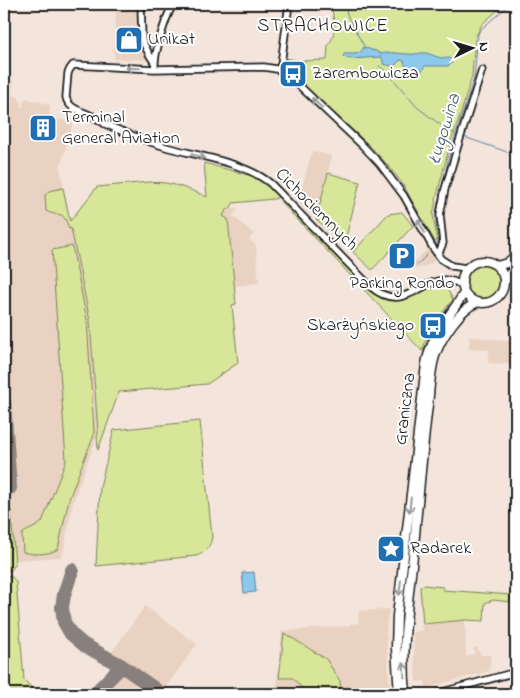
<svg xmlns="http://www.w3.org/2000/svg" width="520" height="698" viewBox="0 0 520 698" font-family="'Indie Flower',sans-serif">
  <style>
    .built { fill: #ead2c2 }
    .green { fill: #d8e699; stroke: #7a815a }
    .water { fill: #8dc8ed; stroke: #608399 }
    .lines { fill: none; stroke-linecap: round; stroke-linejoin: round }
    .stream { stroke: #608399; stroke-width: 1 }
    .taxiway { stroke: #88807c; stroke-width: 14 }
    .street-casing { stroke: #1c1c1c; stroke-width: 9 }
    .secondary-casing { stroke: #1c1c1c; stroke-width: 11 }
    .street { stroke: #fff; stroke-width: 5.5 }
    .secondary { stroke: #fff; stroke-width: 8 }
    .oneway { stroke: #999 }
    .labels { text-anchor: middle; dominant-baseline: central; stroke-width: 4; stroke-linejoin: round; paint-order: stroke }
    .poi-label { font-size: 18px; fill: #1c1c1c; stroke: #fff; text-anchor: start }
    .street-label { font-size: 18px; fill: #1c1c1c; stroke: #fff }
    .neighbourhood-label { font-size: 19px; letter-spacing: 1px; fill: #1c1c1c; stroke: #fff }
    .water-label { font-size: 19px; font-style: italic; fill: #496170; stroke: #fff }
  </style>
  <rect width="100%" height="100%" fill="#f3e5db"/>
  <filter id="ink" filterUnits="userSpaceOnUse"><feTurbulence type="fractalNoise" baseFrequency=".02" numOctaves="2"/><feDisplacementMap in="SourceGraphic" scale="10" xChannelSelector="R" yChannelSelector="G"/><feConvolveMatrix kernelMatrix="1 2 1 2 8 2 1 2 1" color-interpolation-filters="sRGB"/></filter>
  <g filter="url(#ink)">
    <path class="built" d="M116,4h23l2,38 6,18 -33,-1z
      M12,81l2,1 -3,12 4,3 2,-1 5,8 -2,1 1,2h2l2,-9 26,7 -2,9 2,3 22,6 -13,45 30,153 8,112 -25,69 -10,52 -3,3 -56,4v-479z
      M312,151l20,5 -16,63 -18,-17z
      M238,208l-5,8 21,18 -5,5 7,7 3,37 -25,3 -6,-67 -5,-3 4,-7z
      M428,248l6,13 -3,3 -15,5 -4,-4z
      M469,337l47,4v24l-28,-2 1,-13 -20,-1z
      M145,606l52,38 -34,47 -20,-15 -16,18h-39l30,-32 -9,-6z
      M389,609l-3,20 4,65h-114l6,-63 66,-5 2,-2 8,-1 1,-12z
      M465,620l1,37 9,-4 -1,-5h3l4,7h10l-2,16 -63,17 -1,-7 -9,1 -3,-50 9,-1 -1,-6z"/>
    <path class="green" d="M331,4h174l-23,20 -7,14 -3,38 -13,44 -8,21 -14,54 -4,20 4,24 -2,4 -2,-5 -31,-55 -18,-22 -15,-16 -59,-54 -18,-18 1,-2 -3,-2 -2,1 -2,-3 -1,-9 16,3 26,-1 1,-15c10,-11 5,-28 3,-41z
      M204,163l55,15 10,8 9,9 -1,3 -4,1 -40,4 -3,6h-3l-4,7 5,3 8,85 -4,1 6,58 -31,21 -88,8 -21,58 -1,-13 1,-4 -8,-112 -19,-93 -2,1c-6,-21 -10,-11 -23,-18l-1,-16 4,-4 14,-3 7,33 27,-34 52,-5c5,1 10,0 16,1 14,2 29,8 42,14z
      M328,173l32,9 -16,63 -28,-26z
      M282,200l85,88c13,10 29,15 45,8 6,-2 12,-7 18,-8 5,-1 11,-1 16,-1l7,13 -21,24 -10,27 -142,-150z
      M402,212l11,14 -41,44 -19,-18 35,-38z
      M72,246l15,74 7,111 -1,7 -8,19 -16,42 -11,50c-9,6 -25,6 -35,3l-1,-18c6,-5 14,-6 20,-12l24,-61 -14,-211z
      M466 282a17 17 0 1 1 34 0a17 17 0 1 1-34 0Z
      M431,334l-6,18 -22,181 -1,1 19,-168 3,-16z
      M200,421l12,116c-2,10 -6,16 -16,19l-100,10 4,-79 14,-57z
      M11,510l4,54c-2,6 -5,7 -11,8v-61z
      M4,576l8,1 4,5 8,98 14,14h-34z
      M510,577l6,1v18h-5l-1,6 -17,-2 -8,3 -1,18 -19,-1 -42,4 -3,-37 3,-2 20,2v3l68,5 1,-7 -2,-1z
      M284,633l42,26 14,22 1,13h-34l-14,-16h-14z"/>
    <path class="water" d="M364,47l10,4v-1l7,4c9,-3 19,0 28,0 6,1 11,-2 17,-1 9,2 12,6 23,5l3,2v3l-4,3h-23l-7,10c-7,-2 -13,-8 -14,-15l-4,-1c-7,9 -7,6 -17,4v-4l-2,-3 -30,2 -8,-2 1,-3c8,-1 15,3 20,-7z
      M254,572l2,20 -12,1 -2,-20z"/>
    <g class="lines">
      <path class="stream" d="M344,4l4,13 17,31
        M379,66l9,7 29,34 21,16 17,11
        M464,137l52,18
        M436,245l2,-3v-5l-2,-14v-11l13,-56 25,-78 4,-44 2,-4 30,-26
        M417,265l10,-10
        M422,694l55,-14"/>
      <path class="taxiway" d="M4,402l6,86
        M72,570l-8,25 -2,12 2,15 7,12 13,11 38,21 40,28
        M94,694l28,-28"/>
      <defs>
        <path id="street" d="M141,4l1,36 7,14 5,8
          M155,69c-2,-14 11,-52 18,-65
          M279,70l2,-6 8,-60
          M438,255l5,-12 -3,-28 5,-26 14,-47 23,-72
          M461,285c-34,-21 -52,34 -90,2l-100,-103c-24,-21 -73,-28 -105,-37 -20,-6 -41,-14 -61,-23 -4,-3 -8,-6 -13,-8 -10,-5 -24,-7 -26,-19l2,-24 2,-4 3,-4 82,4 109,-2 12,2 11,5 76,72 17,18 24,32 29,52 8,11 11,7 14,2
          M435,694l81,-22"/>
        <path id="secondary" d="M462 282a21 21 0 1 1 42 0a21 21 0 1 1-42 0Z
          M497,266l10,-3 9,-8
          M505,281l6,-9 5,-4
          M399,694l-3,-46 1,-32 29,-252c6,-31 23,-46 38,-71
          M406,694c-6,-58 6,-113 10,-171 4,-39 7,-78 12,-118 2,-17 2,-36 8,-52 6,-16 24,-44 40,-50"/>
      </defs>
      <use href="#street" class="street-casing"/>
      <use href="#secondary" class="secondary-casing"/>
      <use href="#street" class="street"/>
      <use href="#secondary" class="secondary"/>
    </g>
    <defs><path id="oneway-shaft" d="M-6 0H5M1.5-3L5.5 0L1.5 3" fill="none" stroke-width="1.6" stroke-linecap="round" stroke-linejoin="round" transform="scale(1.25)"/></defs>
    <g class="oneway">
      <use href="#oneway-shaft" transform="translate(133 68) rotate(-178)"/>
      <use href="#oneway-shaft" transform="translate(317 103) rotate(-136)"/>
      <use href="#oneway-shaft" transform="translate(198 156) rotate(15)"/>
      <use href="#oneway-shaft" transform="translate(421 226) rotate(-119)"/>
      <use href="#oneway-shaft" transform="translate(410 505) rotate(96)"/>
      <use href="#oneway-shaft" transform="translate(400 588) rotate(97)"/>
      <use href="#oneway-shaft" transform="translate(404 670) rotate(-93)"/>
    </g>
  </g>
  <defs>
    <symbol id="shop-square" viewBox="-11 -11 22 22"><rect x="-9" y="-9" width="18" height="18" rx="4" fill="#1f6fb2" stroke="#fff"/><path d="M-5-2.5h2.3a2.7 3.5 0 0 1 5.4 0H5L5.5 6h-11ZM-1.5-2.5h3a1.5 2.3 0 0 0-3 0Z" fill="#fff"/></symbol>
    <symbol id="bus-square" viewBox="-11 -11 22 22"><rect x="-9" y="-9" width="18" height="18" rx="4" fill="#1f6fb2" stroke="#fff"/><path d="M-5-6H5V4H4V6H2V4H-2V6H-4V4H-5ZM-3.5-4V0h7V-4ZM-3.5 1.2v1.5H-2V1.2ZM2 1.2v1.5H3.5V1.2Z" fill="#fff"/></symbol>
    <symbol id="building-square" viewBox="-11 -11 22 22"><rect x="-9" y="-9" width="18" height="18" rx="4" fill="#1f6fb2" stroke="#fff"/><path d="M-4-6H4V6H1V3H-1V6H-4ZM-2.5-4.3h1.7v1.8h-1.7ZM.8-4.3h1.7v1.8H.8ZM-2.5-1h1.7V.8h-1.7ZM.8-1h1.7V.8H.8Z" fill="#fff"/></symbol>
    <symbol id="parking-square" viewBox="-11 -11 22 22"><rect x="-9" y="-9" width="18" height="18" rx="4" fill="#1f6fb2" stroke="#fff"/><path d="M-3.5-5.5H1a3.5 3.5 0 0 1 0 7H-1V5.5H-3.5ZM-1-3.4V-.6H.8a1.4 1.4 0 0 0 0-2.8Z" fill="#fff"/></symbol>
    <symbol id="sight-square" viewBox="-11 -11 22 22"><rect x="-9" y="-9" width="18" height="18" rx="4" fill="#1f6fb2" stroke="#fff"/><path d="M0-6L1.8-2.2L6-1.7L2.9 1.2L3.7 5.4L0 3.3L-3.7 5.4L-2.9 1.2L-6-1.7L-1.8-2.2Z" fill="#fff"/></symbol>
  </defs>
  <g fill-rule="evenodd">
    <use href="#shop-square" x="113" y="24" width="32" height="32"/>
    <use href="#bus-square" x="277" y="58" width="32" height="32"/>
    <use href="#building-square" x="27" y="112" width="32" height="32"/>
    <use href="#parking-square" x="386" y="240" width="32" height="32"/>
    <use href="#bus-square" x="417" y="310" width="32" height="32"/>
    <use href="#sight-square" x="375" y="533" width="32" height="32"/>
  </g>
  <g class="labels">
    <g class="poi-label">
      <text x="148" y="40">Unikat</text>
      <text x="312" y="74">Zarembowicza</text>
      <text x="62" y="118">Terminal<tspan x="62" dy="21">General Aviation</tspan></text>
      <text x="402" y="284" text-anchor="middle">Parking Rondo</text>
      <text x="414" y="326" text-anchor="end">Skarżyńskiego</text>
      <text x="410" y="549">Radarek</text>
    </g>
    <g class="street-label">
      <text transform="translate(316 210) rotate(45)">Cichociemnych</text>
      <text transform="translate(406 409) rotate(-83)">Graniczna</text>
    </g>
    <g class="neighbourhood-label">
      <text x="323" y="26">STRACHOWICE</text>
    </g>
    <g class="water-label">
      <text transform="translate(445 129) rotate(-73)">Ługowina</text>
    </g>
  </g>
  <rect width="520" height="698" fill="none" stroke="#fff" stroke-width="20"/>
  <rect x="10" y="10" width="500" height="678" fill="none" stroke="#1c1c1c" stroke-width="2" filter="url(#ink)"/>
  <g transform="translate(472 48) rotate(85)" stroke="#ffffff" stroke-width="4" paint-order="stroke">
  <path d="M0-4L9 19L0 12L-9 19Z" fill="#1c1c1c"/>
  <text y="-8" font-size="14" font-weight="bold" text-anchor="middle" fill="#1c1c1c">N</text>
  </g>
</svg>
